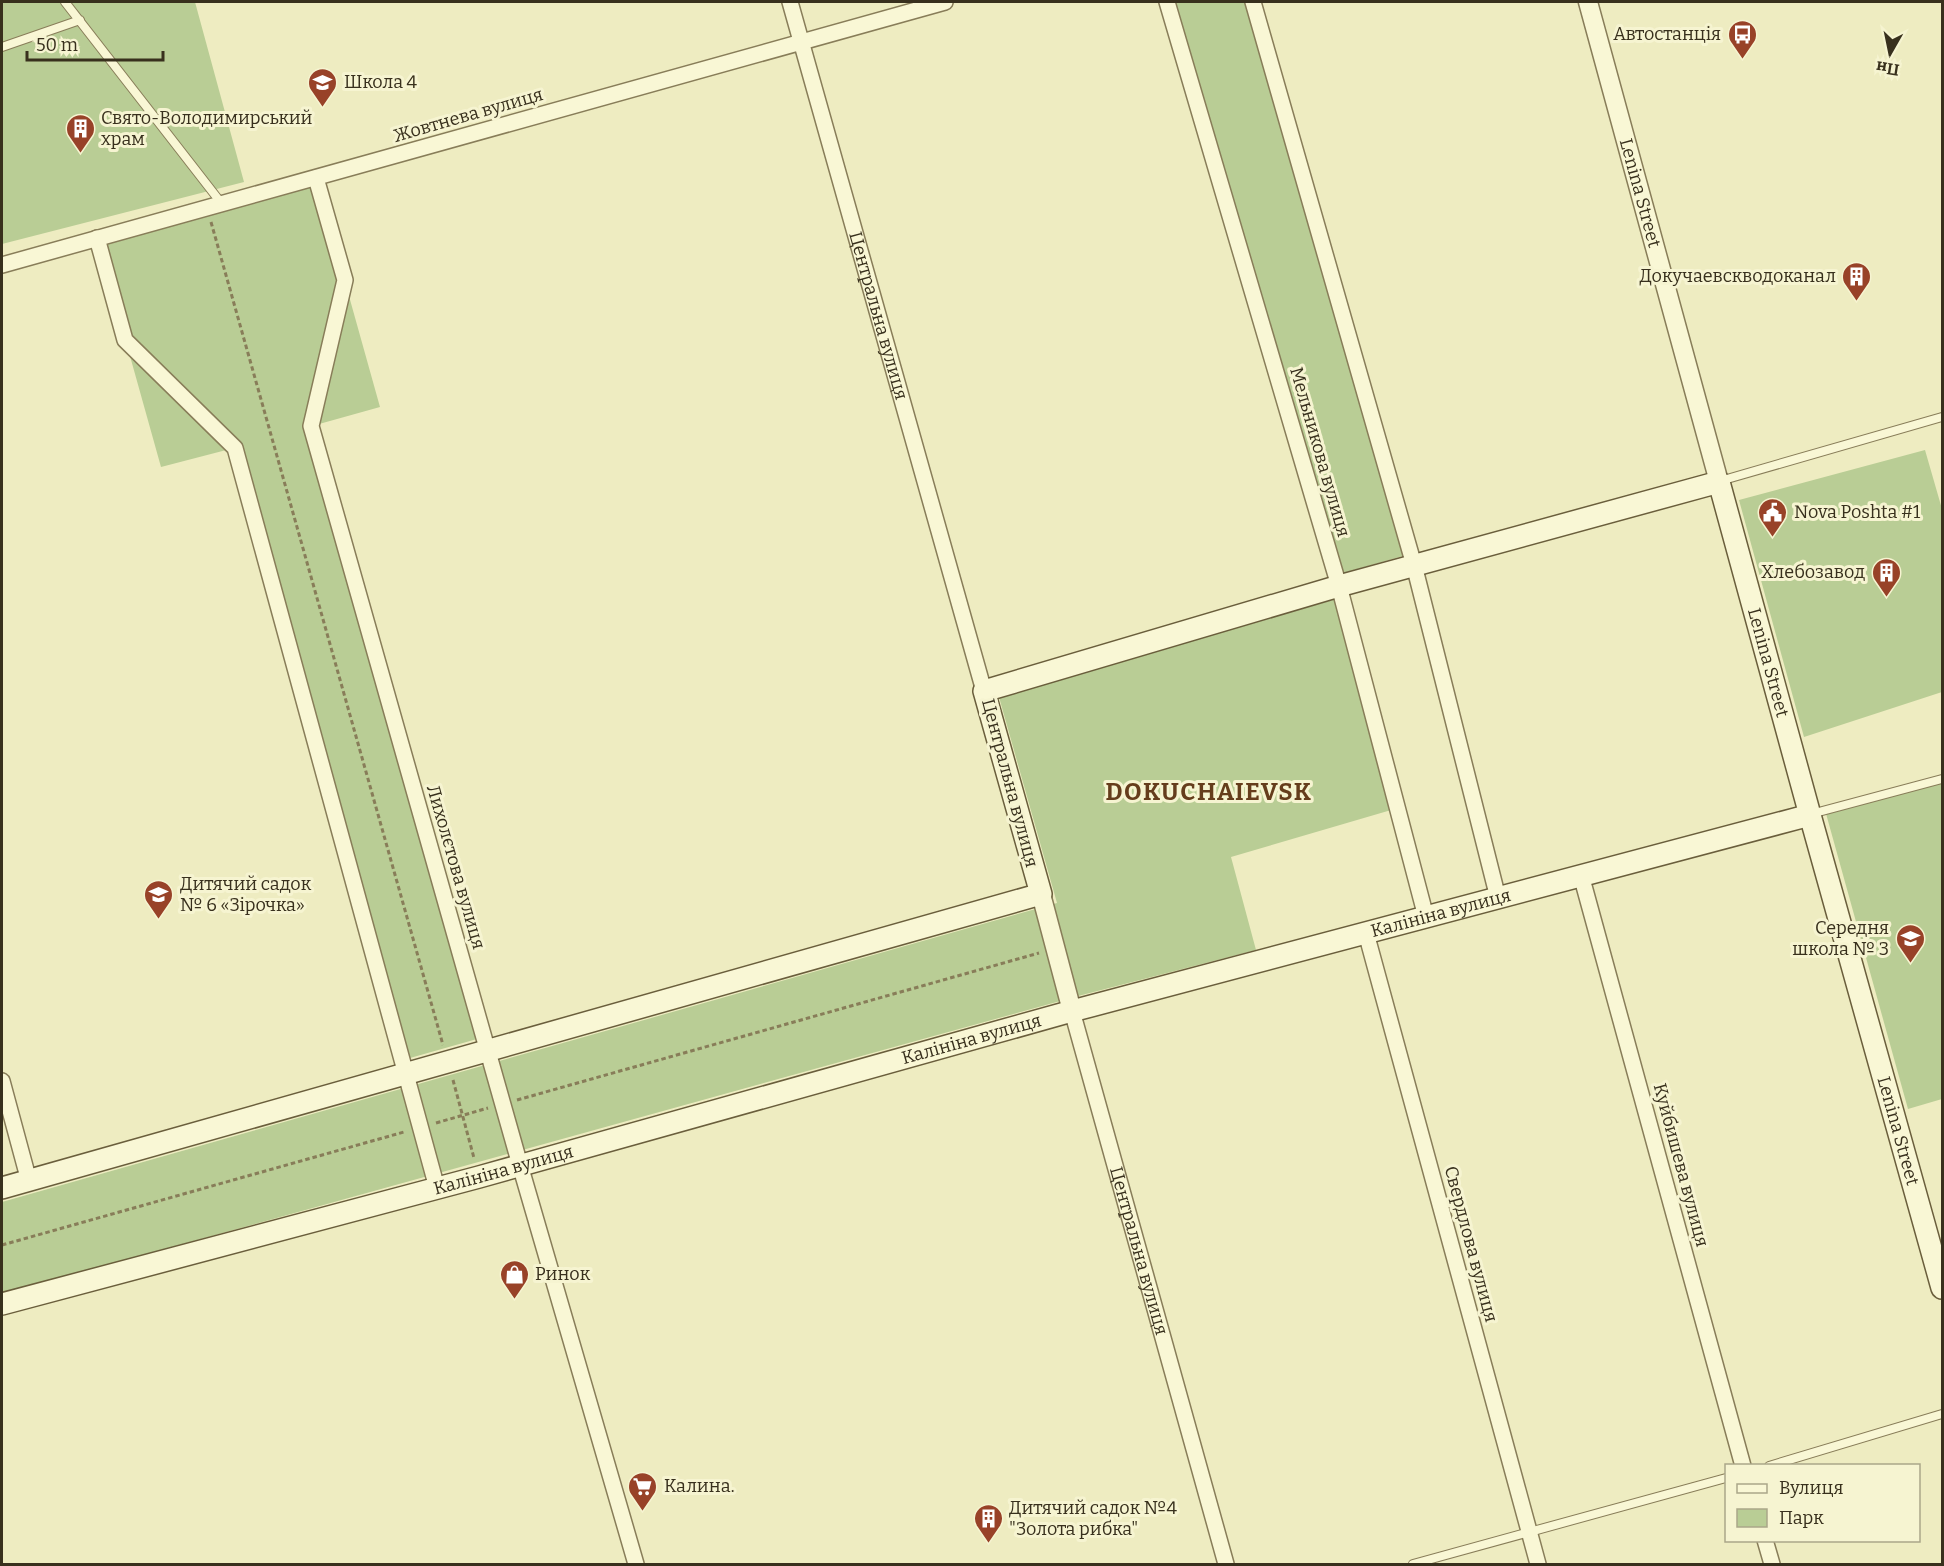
<svg xmlns="http://www.w3.org/2000/svg" width="1944" height="1566" viewBox="0 0 1944 1566" font-family="Bitter,serif">
  <style>
    .green { fill: #b9cd95 }
    .lines { fill: none; stroke-linecap: round; stroke-linejoin: round }
    .service-casing { stroke: #887d59; stroke-width: 10 }
    .minor-casing { stroke: #887d59; stroke-width: 18 }
    .tertiary-casing { stroke: #887d59; stroke-width: 21 }
    .secondary-casing { stroke: #6a5e3c; stroke-width: 24 }
    .path { stroke: #887d59; stroke-width: 3; stroke-dasharray: 4.5 3; stroke-linecap: butt }
    .service { stroke: #f9f7d5; stroke-width: 8 }
    .minor { stroke: #f9f7d5; stroke-width: 15 }
    .tertiary { stroke: #f9f7d5; stroke-width: 18 }
    .secondary { stroke: #f9f7d5; stroke-width: 21 }
    .labels { text-anchor: middle; dominant-baseline: central; stroke-width: 6; stroke-linejoin: round; paint-order: stroke }
    .poi-label { font-size: 18px; fill: #38301d; stroke: #f6f4d1; text-anchor: start }
    .street-label { font-size: 18px; fill: #38301d; stroke: #f6f4d1 }
    .district-label { font-size: 24px; font-weight: bold; letter-spacing: 1.5px; fill: #653d1c; stroke: #f6f4d1 }
  </style>
  <rect width="100%" height="100%" fill="#eeecc1"/>
  <path class="green" d="M2,2h193l49,180 -242,62z
    M1167,2h86l157,552 -74,21z
    M316,178l64,229 -68,19 172,611 -81,23 -169,-612 -73,19 -64,-229z
    M1925,450l17,59v183l-138,45 -65,-237z
    M1343,597l55,211 -167,49 25,93 -174,45 -1080,299v-92l1055,-299 -58,-206z
    M1942,779v320l-34,10 -83,-299z"/>
  <g class="lines">
    <defs>
      <path id="service" d="M65,2l157,202
        M2,47l78,-27
        M1720,481l222,-64
        M1811,814l131,-35
        M1769,1466l173,-52
        M1413,1564l313,-86"/>
      <g id="minor">
        <path id="s1" d="M790,2l194,689"/>
        <path d="M1167,2l172,584 87,331"/>
        <path d="M1253,2l161,563 84,333"/>
        <path d="M316,178l29,102 -34,146 209,739 116,399"/>
        <path d="M97,238l28,102 110,108 202,740"/>
        <path d="M2,265l943,-263"/>
        <path d="M1581,875l162,591"/>
        <path d="M1366,933l172,631"/>
        <path id="s2" d="M1072,1011l154,553"/>
        <path d="M2,1081l27,100"/>
        <path d="M1765,1540l7,24"/>
      </g>
      <g id="tertiary">
        <path id="s3" d="M1588,2l131,480"/>
        <path d="M1041,894l31,117"/>
      </g>
      <g id="secondary">
        <path id="s4" d="M2,1188l1039,-294 -57,-203 355,-105 380,-104 91,333 132,473"/>
        <path id="s5" d="M2,1304l477,-127 593,-166 738,-196"/>
      </g>
    </defs>
    <use href="#service" class="service-casing"/>
    <use href="#minor" class="minor-casing"/>
    <use href="#tertiary" class="tertiary-casing"/>
    <use href="#secondary" class="secondary-casing"/>
    <path class="path" d="M211,222l232,823
      M453,1080l21,78
      M517,1100l522,-147
      M436,1123l52,-15
      M2,1245l402,-113"/>
    <use href="#service" class="service"/>
    <use href="#minor" class="minor"/>
    <use href="#tertiary" class="tertiary"/>
    <use href="#secondary" class="secondary"/>
  </g>
  <defs>
    <symbol id="bus-pin" viewBox="-11 -11 22 30"><path d="M0 17L-7.5 6A9.5 9.5 0 1 1 7.5 6Z" fill="#984228" stroke="#f6f4d1"/><path d="M-5-6H5V4H4V6H2V4H-2V6H-4V4H-5ZM-3.5-4V0h7V-4ZM-3.5 1.2v1.5H-2V1.2ZM2 1.2v1.5H3.5V1.2Z" fill="#fff"/></symbol>
    <symbol id="school-pin" viewBox="-11 -11 22 30"><path d="M0 17L-7.5 6A9.5 9.5 0 1 1 7.5 6Z" fill="#984228" stroke="#f6f4d1"/><path d="M0-5L7-2L0 1L-7-2ZM-4 1L0 2.5L4 1V4Q0 6-4 4Z" fill="#fff"/></symbol>
    <symbol id="building-pin" viewBox="-11 -11 22 30"><path d="M0 17L-7.5 6A9.5 9.5 0 1 1 7.5 6Z" fill="#984228" stroke="#f6f4d1"/><path d="M-4-6H4V6H1V3H-1V6H-4ZM-2.5-4.3h1.7v1.8h-1.7ZM.8-4.3h1.7v1.8H.8ZM-2.5-1h1.7V.8h-1.7ZM.8-1h1.7V.8H.8Z" fill="#fff"/></symbol>
    <symbol id="civic-pin" viewBox="-11 -11 22 30"><path d="M0 17L-7.5 6A9.5 9.5 0 1 1 7.5 6Z" fill="#984228" stroke="#f6f4d1"/><path d="M-.6-6.5H3V-4.5H.6V-3L4-1V1h2V6H-6V1h2V-1L-.6-3ZM-1.2 2.5V6h2.4V2.5Z" fill="#fff"/></symbol>
    <symbol id="shop-pin" viewBox="-11 -11 22 30"><path d="M0 17L-7.5 6A9.5 9.5 0 1 1 7.5 6Z" fill="#984228" stroke="#f6f4d1"/><path d="M-5-2.5h2.3a2.7 3.5 0 0 1 5.4 0H5L5.5 6h-11ZM-1.5-2.5h3a1.5 2.3 0 0 0-3 0Z" fill="#fff"/></symbol>
    <symbol id="supermarket-pin" viewBox="-11 -11 22 30"><path d="M0 17L-7.5 6A9.5 9.5 0 1 1 7.5 6Z" fill="#984228" stroke="#f6f4d1"/><path d="M-6-5.5h2.5l.6 2H6L4.5 2H-2.5L-4.4-4H-6ZM-1.5 3.2a1.3 1.3 0 1 0 .1 0ZM3 3.2a1.3 1.3 0 1 0 .1 0Z" fill="#fff"/></symbol>
  </defs>
  <g fill-rule="evenodd">
    <use href="#bus-pin" x="1726" y="18" width="33" height="45"/>
    <use href="#school-pin" x="306" y="66" width="33" height="45"/>
    <use href="#building-pin" x="64" y="112" width="33" height="45"/>
    <use href="#building-pin" x="1840" y="260" width="33" height="45"/>
    <use href="#civic-pin" x="1756" y="496" width="33" height="45"/>
    <use href="#building-pin" x="1870" y="556" width="33" height="45"/>
    <use href="#school-pin" x="142" y="878" width="33" height="45"/>
    <use href="#school-pin" x="1894" y="922" width="33" height="45"/>
    <use href="#shop-pin" x="498" y="1258" width="33" height="45"/>
    <use href="#supermarket-pin" x="626" y="1470" width="33" height="45"/>
    <use href="#building-pin" x="972" y="1502" width="33" height="45"/>
  </g>
  <g class="labels">
    <g class="poi-label">
      <text x="1721" y="34" text-anchor="end">Автостанція</text>
      <text x="344" y="82">Школа 4</text>
      <text x="101" y="118">Свято-Володимирський<tspan x="101" dy="21">храм</tspan></text>
      <text x="1836" y="276" text-anchor="end">Докучаевскводоканал</text>
      <text x="1794" y="512">Nova Poshta #1</text>
      <text x="1865" y="572" text-anchor="end">Хлебозавод</text>
      <text x="180" y="884">Дитячий садок<tspan x="180" dy="21">№ 6 «Зірочка»</tspan></text>
      <text x="1889" y="928" text-anchor="end">Середня<tspan x="1889" dy="21">школа № 3</tspan></text>
      <text x="535" y="1274">Ринок</text>
      <text x="664" y="1486">Калина.</text>
      <text x="1009" y="1508">Дитячий садок №4<tspan x="1009" dy="21">"Золота рибка"</tspan></text>
    </g>
    <g class="street-label">
      <text transform="translate(468 115) rotate(-16)">Жовтнева вулиця</text>
      <text stroke="none"><textPath href="#s3" startOffset="198">Lenina Street</textPath></text>
      <text stroke="none"><textPath href="#s1" startOffset="326">Центральна вулиця</textPath></text>
      <text transform="translate(1320 452) rotate(74)">Мельникова вулиця</text>
      <text stroke="none"><textPath href="#s4" startOffset="2242">Lenina Street</textPath></text>
      <text transform="translate(1010 783) rotate(75)">Центральна вулиця</text>
      <text transform="translate(456 867) rotate(74)">Лихолєтова вулиця</text>
      <text stroke="none"><textPath href="#s5" startOffset="1491">Калініна вулиця</textPath></text>
      <text stroke="none"><textPath href="#s5" startOffset="1005">Калініна вулиця</textPath></text>
      <text stroke="none"><textPath href="#s4" startOffset="2728">Lenina Street</textPath></text>
      <text transform="translate(1681 1165) rotate(75)">Куйбишева вулиця</text>
      <text stroke="none"><textPath href="#s5" startOffset="519">Калініна вулиця</textPath></text>
      <text transform="translate(1471 1244) rotate(75)">Свердлова вулиця</text>
      <text stroke="none"><textPath href="#s2" startOffset="249">Центральна вулиця</textPath></text>
    </g>
    <g class="district-label">
      <text x="1209" y="792">DOKUCHAIEVSK</text>
    </g>
  </g>
  <rect width="1944" height="1566" fill="none" stroke="#38301d" stroke-width="6"/>
  <rect x="1725" y="1464" width="195" height="78" fill="#f6f4d1" stroke="#aaa689" stroke-width="1.5"/>
  <rect x="1737" y="1484" width="30" height="9" fill="#f9f7d5" stroke="#aaa689" stroke-width="1.5"/>
  <text x="1779" y="1494" font-size="18" fill="#38301d">Вулиця</text>
  <rect x="1737" y="1509" width="30" height="18" fill="#b9cd95" stroke="#aaa689" stroke-width="1.5"/>
  <text x="1779" y="1524" font-size="18" fill="#38301d">Парк</text>
  <g transform="translate(1890 54) rotate(189)" stroke="#f6f4d1" stroke-width="4.5" paint-order="stroke">
  <path d="M0-4.5L10 22L0 15L-10 22Z" fill="#38301d"/>
  <text y="-9" font-size="16" font-weight="bold" text-anchor="middle" fill="#38301d">Пн</text>
  </g>
  <path d="M27 51v9h136v-9" fill="none" stroke="#38301d" stroke-width="3"/>
  <text x="36" y="51" font-size="18" fill="#38301d" stroke="#f6f4d1" stroke-width="4.5" paint-order="stroke">50 m</text>
</svg>
